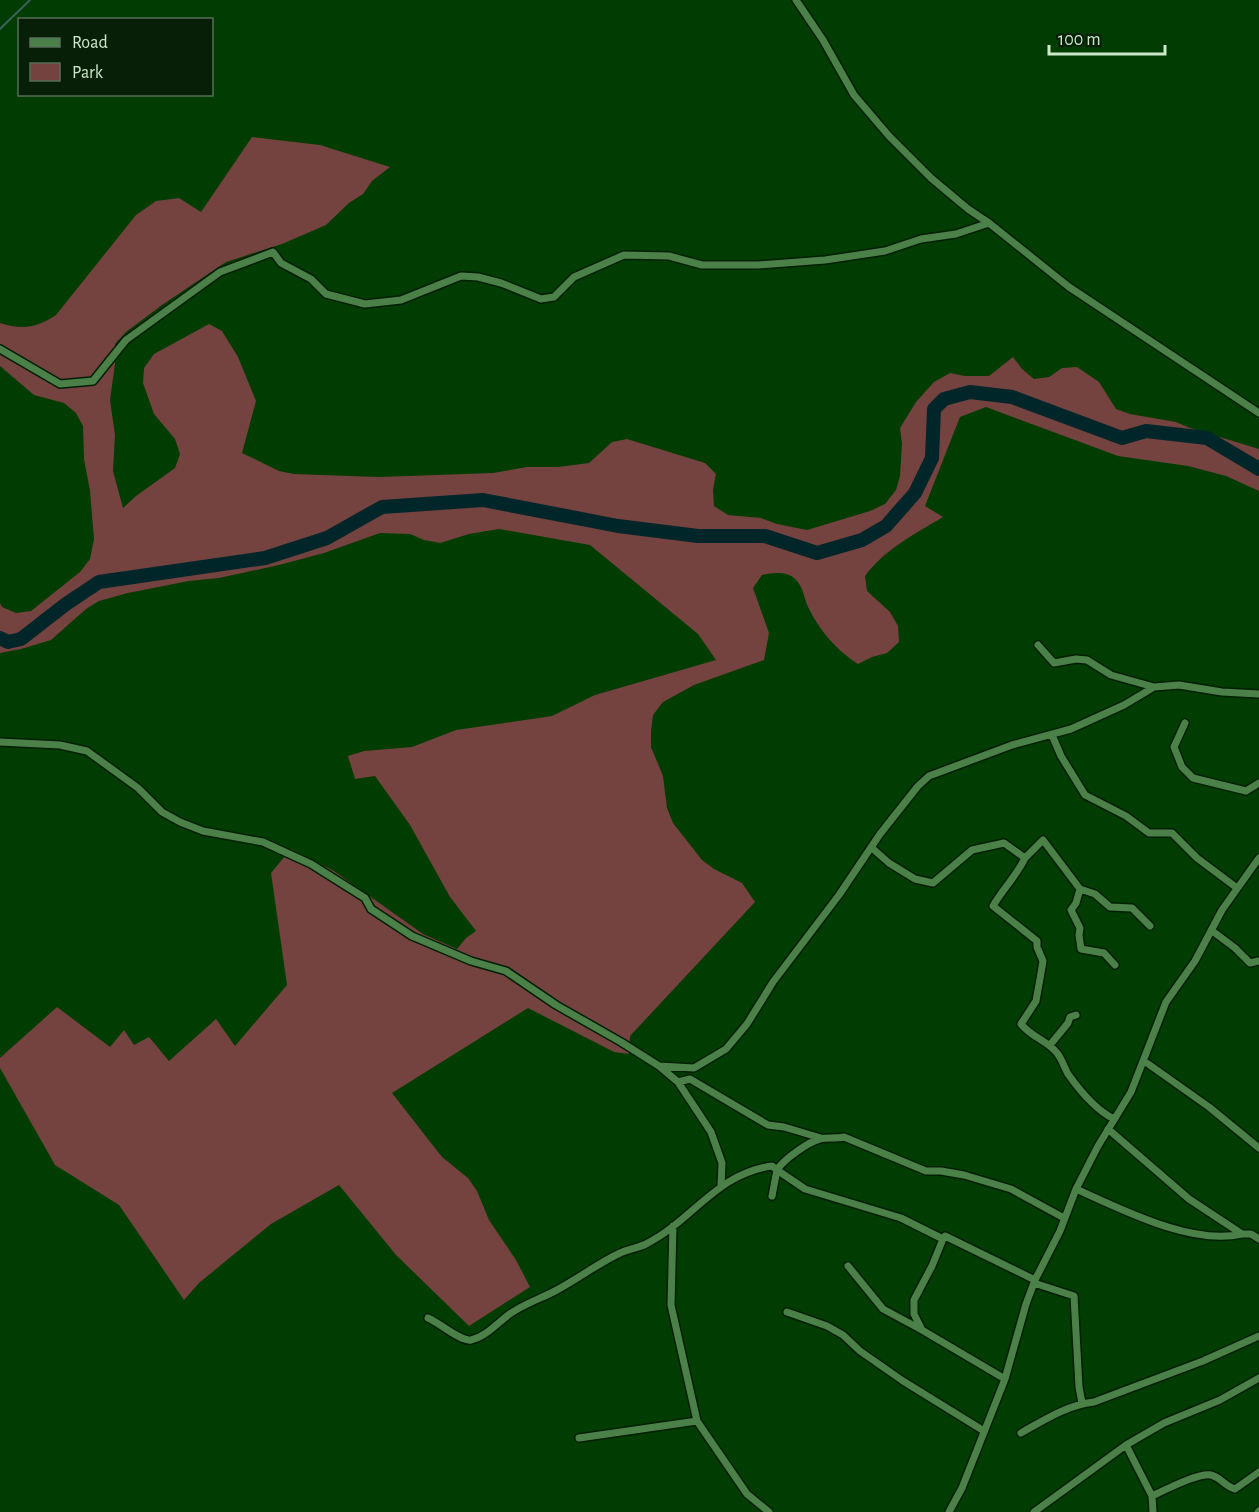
<svg xmlns="http://www.w3.org/2000/svg" width="1259" height="1512" viewBox="0 0 1259 1512" font-family="'Alegreya Sans',sans-serif">
  <style>
    .green { fill: #74423f }
    .lines { fill: none; stroke-linecap: round; stroke-linejoin: round }
    .stream { stroke: #3e6059; stroke-width: 2 }
    .river { stroke: #012629; stroke-width: 14 }
    .minor-casing { stroke: #031f03; stroke-width: 10 }
    .minor { stroke: #4b8148; stroke-width: 7 }
  </style>
  <rect width="100%" height="100%" fill="#013c03"/>
  <path class="green" d="M252,137l68,8 70,22 -18,14 -9,13 -14,9 -23,22 -44,19 -56,18 -64,43 -36,27 -11,12v20l-5,36 5,35 -2,36 10,37 13,-12 39,-28 5,-14 -5,-15 -21,-25 -11,-31 1,-15 10,-14 55,-30 13,7 16,26 18,44 -14,52 37,18 15,3 85,3 114,-4 34,-6h31l31,-4 23,-21 15,-3 78,24 11,11 -3,16 1,16 14,9 33,3 16,6 30,6 63,-19 15,-7 11,-14 4,-14 2,-33 -2,-15 16,-26 18,-20 16,-9 15,3h24l24,-19 9,12 12,10 15,-2 13,-9 15,-1 22,15 17,27 14,5 46,8 14,6 69,21v42l-33,-15 -38,-10 -70,-10 -132,-49 -26,10 -35,89 18,11c-28,17 -58,32 -78,59l2,15 23,21 8,14 1,16 -12,11 -15,4 -14,7c-21,-13 -39,-34 -50,-57 -4,-9 -5,-22 -14,-29 -9,-7 -22,-5 -32,-3l-9,13 16,45 -5,27 -70,25 -31,17 -10,13 -2,16v16l12,29 4,32 6,15 29,37 12,9 28,14 13,19 -125,134 -1,18 -15,-2 -86,-44 -136,85 50,64 26,21 9,13 12,29 27,40 14,27 -61,39 -73,-71 -57,-70 -68,39 -72,59 -15,17 -65,-95 -64,-40 -55,-97v-10l57,-51 53,40 14,-17 10,15 15,-8 20,24 47,-42 19,27 52,-61 -16,-112 20,-24 43,22 89,63 34,15 9,-11 10,-7 -26,-34 -40,-72 -35,-49 -20,3 -7,-23 16,-5 48,-4 44,-17 96,-14 43,-21 121,-35 -18,-26 -108,-89 -91,-16 -30,5 -29,9 -16,-3 -14,-6 -30,-1 -56,20 -45,12 -60,13 -30,3 -61,12 -29,8 -13,8 -35,31 -30,9 -21,4v-50l2,4 14,6 15,-2 49,-39 10,-13 4,-20 -4,-48 -6,-32 -1,-33 -7,-13 -12,-10 -30,-8 -34,-29v-43c22,7 37,5 56,-8l80,-100 20,-14 23,-3 22,14z"/>
  <g class="lines">
    <path class="stream" d="M0,29l30,-29"/>
    <path class="river" d="M0,638l8,4 13,-3 45,-35 33,-22 166,-24 62,-20 55,-31 101,-7 135,26 80,10h67l52,17 45,-13 24,-14 29,-33 17,-35 2,-49 10,-10 26,-7 42,5 110,41 24,-7 61,7 52,31"/>
    <defs>
      <path id="minor" d="M796,0l27,40 31,55 35,41 42,42 37,31 21,14
        M0,349l60,35 33,-3 33,-41 94,-68 53,-20 8,11 30,16 15,15 39,10 36,-4 60,-24 17,1 23,6 40,16 13,-2 20,-20 50,-22 45,1 33,9h56l67,-5 60,-9 36,-12 35,-5 33,-11 80,64 190,126
        M1038,645l16,18 22,-4 11,1 24,15 43,12
        M1185,723l-11,24 8,20 11,11 53,13 13,-8
        M1052,735l9,21 24,39 41,21 23,17h23l25,25 40,30
        M0,742l60,3 27,6 51,37 24,24 18,10 23,9 60,11 48,22 54,34 6,11 41,27 59,25 35,10 50,34 65,37 38,24 19,16 33,50 11,31 -1,23
        M872,848l17,15 26,16 18,4 39,-33 32,-7 21,15 18,-18 37,49 15,5 15,13 22,1 18,18
        M1025,858c-8,17 -22,31 -32,48l44,35v6l6,14 -2,12 -5,28 -15,23c10,13 27,17 36,29 5,6 7,14 11,21 12,17 28,36 46,45
        M1080,889l-4,14 -5,7 9,18 -1,7 2,14 23,4 11,12
        M1211,930l24,18 15,15 9,-2
        M1050,1045l18,-22 2,-6 6,-2
        M1144,1061l65,46 50,41
        M659,1066l35,2 32,-19 21,-25 26,-42 66,-87 41,-61 38,-48 11,-10 83,-31 59,-16 53,-24 30,-18 25,-2 43,7 37,2
        M678,1082l12,-3 78,46 16,2 37,11
        M1108,1129l81,70 53,35h9l8,5
        M1076,1189c45,20 116,57 166,45
        M772,1196l5,-26 28,19 96,29 42,21 2,-3 90,44
        M673,1226l-2,79 26,116 50,73 22,18
        M943,1239l-11,27 -18,34v14l8,16 83,49
        M848,1266l35,43 39,21
        M1034,1283l40,13 5,91 3,16
        M787,1312l40,14 16,9 17,16 43,30 81,50
        M428,1318c12,5 33,24 43,22 18,-4 30,-22 45,-30 12,-7 25,-12 37,-18 23,-12 44,-28 67,-39 9,-4 18,-5 26,-9 46,-23 71,-71 126,-78l5,4c6,-10 31,-28 43,-31 6,-2 15,0 24,-2l82,34h15l23,4 47,14 53,29
        M1021,1433c23,-13 46,-28 73,-31l109,-41 56,-25
        M579,1438l118,-17
        M1126,1445l26,51 1,16
        M1152,1496c13,-6 45,-23 59,-21 9,2 15,12 24,14l24,-17
        M949,1512l13,-24 43,-109 21,-75 9,-24 25,-49 16,-42 22,-43 33,-54 35,-90 29,-41 27,-51 37,-52
        M1034,1512l92,-67 38,-22 56,-23 39,-22
        M1258,1512l1,-1"/>
    </defs>
    <use href="#minor" class="minor-casing"/>
    <use href="#minor" class="minor"/>
  </g>
  <rect x="18" y="18" width="195" height="78" fill="#071e07" stroke="#556f55" stroke-width="1.5"/>
  <rect x="30" y="38" width="30" height="9" fill="#4b8148" stroke="#556f55" stroke-width="1.5"/>
  <text x="72" y="48" font-size="18" fill="#cbe8c9">Road</text>
  <rect x="30" y="63" width="30" height="18" fill="#74423f" stroke="#556f55" stroke-width="1.5"/>
  <text x="72" y="78" font-size="18" fill="#cbe8c9">Park</text>
  <path d="M1049 45v9h116v-9" fill="none" stroke="#cbe8c9" stroke-width="3"/>
  <text x="1058" y="45" font-size="18" fill="#cbe8c9" stroke="#071e07" stroke-width="4.5" paint-order="stroke">100 m</text>
</svg>
